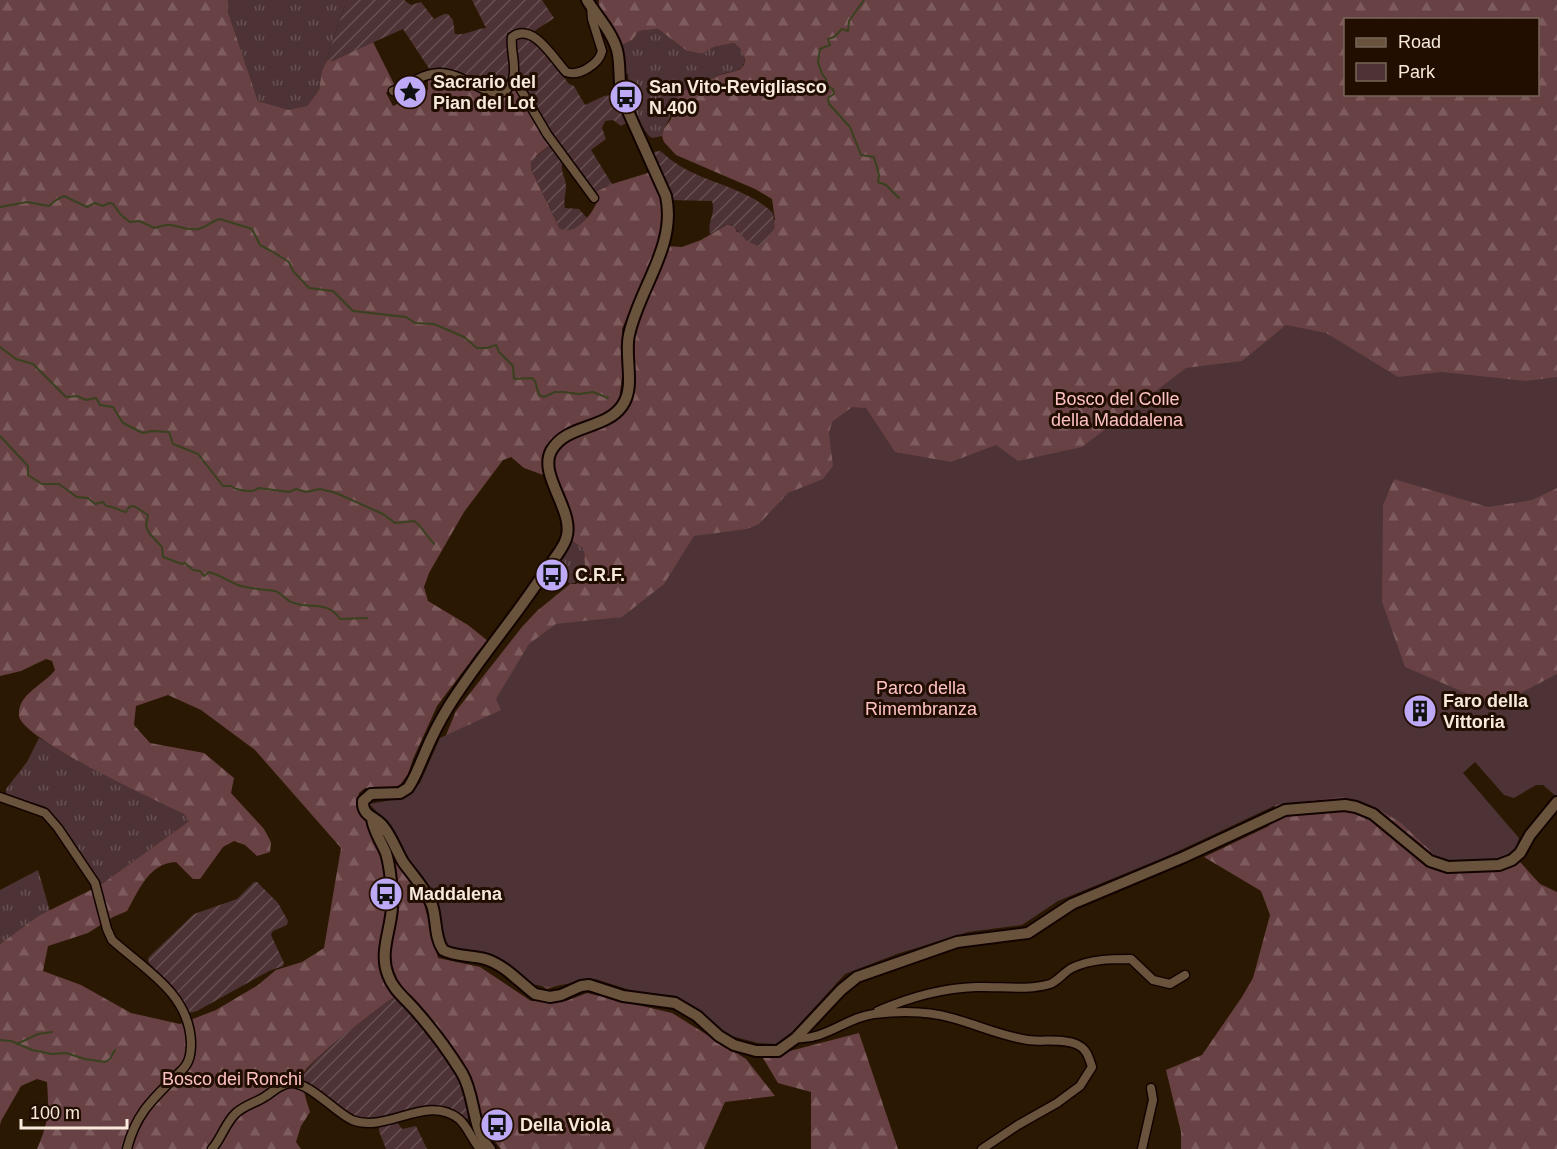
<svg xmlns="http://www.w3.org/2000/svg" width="1557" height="1149" viewBox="0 0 1557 1149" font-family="Helvetica,sans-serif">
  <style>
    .grass { fill: url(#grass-tufts) }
    .forest { fill: url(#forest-firs); fill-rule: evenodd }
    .park { fill: #4d3335 }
    .garden { fill: url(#garden-furrows) }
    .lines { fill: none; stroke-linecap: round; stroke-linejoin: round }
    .stream { stroke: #39411e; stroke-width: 2 }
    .minor-casing { stroke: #120300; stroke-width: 11 }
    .tertiary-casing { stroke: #120300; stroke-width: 14 }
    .minor { stroke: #6a533c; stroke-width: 8 }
    .tertiary { stroke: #6a533c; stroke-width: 10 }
    .labels { text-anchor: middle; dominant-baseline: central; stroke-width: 6; stroke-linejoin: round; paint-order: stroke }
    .poi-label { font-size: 18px; font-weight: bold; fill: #f7e9dc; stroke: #210e00; text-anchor: start }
    .park-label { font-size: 18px; fill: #fec2c6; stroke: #210e00 }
  </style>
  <defs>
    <pattern id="grass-tufts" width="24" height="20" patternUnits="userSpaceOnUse" patternTransform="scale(1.5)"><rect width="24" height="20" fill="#4d3335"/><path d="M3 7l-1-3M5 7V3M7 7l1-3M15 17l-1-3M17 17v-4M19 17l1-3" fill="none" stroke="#675152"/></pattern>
    <pattern id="forest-firs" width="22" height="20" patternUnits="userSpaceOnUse" patternTransform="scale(1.5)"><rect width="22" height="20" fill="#684144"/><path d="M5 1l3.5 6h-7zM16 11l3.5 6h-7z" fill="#7e5c5e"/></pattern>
    <pattern id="garden-furrows" width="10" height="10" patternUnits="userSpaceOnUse" patternTransform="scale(1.5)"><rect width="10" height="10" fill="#4d3335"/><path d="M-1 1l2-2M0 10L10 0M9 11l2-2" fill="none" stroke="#675152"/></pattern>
  </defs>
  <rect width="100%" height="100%" fill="#2b1802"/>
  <path class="grass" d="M228,0h119l-20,57 1,2 -6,11 -3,20 -12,16 -19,5 -30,-10 -30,-89z
    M658,29l29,22 15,3 12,-7 20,-4c5,5 13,13 10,20 -3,10 -16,8 -24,12 -16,6 -31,18 -45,26 -1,14 -10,22 -13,35l-10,2c-14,-9 -23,-48 -24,-64h-5l-4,-27 13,-7 7,-9z
    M569,539l15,10 1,22 -3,9 -12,4 -16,-17z
    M39,738l32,19 114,57 4,7 -90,65 -26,-46 -27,-33 -40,-13v-5l21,-27z
    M38,870l12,41 -12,5 -38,28v-54z"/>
  <path class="forest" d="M0,0h228v12l30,89 30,9 19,-4 12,-16 3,-20 6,-11 4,2 41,-19 22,44 -9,7 7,13 35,-16v-11c20,-8 56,11 75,17l6,-2 5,-9 37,59 -15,12 -5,13 29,60c20,-2 28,-8 37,-27l-4,-9 19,-9 39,-12 12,33 -2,21 -5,23 -34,80 1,40 -4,31 -12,14 -39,14 -10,7 -12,14 -3,13 3,14 -22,-8 -13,-11 -8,3 -39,52 -35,61 -5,14 4,14 40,24 20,16 -9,9 -42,56 -24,53 -5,15 -8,11 -8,3h-27l-6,5 -2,10 25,52 7,47 -3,22 -6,19 1,30 14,24 -8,5c-14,11 -82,61 -84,73 -2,11 4,27 7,37l-9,14 -5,16 5,7h-264c12,-28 12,-37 10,-67l-10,-3 -16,7 -20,35 -1,4v-181l38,-28 61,-30 90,-65 -5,-7c-26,-13 -161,-74 -165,-98 -2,-22 25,-31 36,-46l-3,-9 -6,-2 -25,12 -21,5zM168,695l33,15 54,40 86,98 -17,100 -22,14 -26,8 -18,15 -42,25 -36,14 -49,-11 -50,-28 -38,-14 5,-25 40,-13 25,-16 14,-6c12,-21 22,-48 49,-49l17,17h7l23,-32 11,-6 11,4 12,11 13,-4 1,-10 -7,-13 -33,-36 3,-15 -30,-25 -54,-10 -16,-18 2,-19z
    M599,0h958v703l-71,7 -83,-26 100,169 17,9 20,22 17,8v257h-376v-17l-15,-62 36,-15 40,-58 11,-19 17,-63 -9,-24 -57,-34 65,-31 6,-21 -192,68 -406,116 -96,-12 -34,12 -51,-31 -47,-11 -32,-85 10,-81 29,-70 66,-84 15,-16 33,-27h6l6,-4 3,-9 -1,-22 -15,-10 -10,-53 -6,-20 3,-15 12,-12 44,-17 16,-15 5,-18 -2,-44 4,-16 31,-83 16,1 19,-7 27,-16 7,3 2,5 38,-12 -3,-21 -17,-10 -79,-34 -12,-13 -2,-6 2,-7 7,-10 8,-26 41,-18 19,-5 5,-5 1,-6 -5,-10 -6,-6 -20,4 -12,7 -15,-3 -29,-22 -19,2 -7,9 -13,7 -21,-36zM1346,20h192v74h-192z
    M381,833l41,63 16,62 42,9 51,34h35l21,-8 85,20 74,46 29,37 -50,6 -21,47h-203l-15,-19 -20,-61 -34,-46 -31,-34 -5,-10 -7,-17 8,-76 -5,-25z
    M859,1033l39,116h-87v-57l-33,-9 -15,-25z"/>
  <path class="park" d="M1286,325l40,8 72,44 44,-5 84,9 31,-4v111l-25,12 -44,7 -94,-28 -11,26 -1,97 23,65 91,39 61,-32v123l-14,-12h-7l-22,13 -10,-3 -29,-33 -12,11 56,65 -3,11 -13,9 -44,3 -19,-1 -39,-37 -19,-12 -40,-14 -66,8 -108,51 -110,45 -36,24 -54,7 -71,22 -52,20 -53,58 -16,12 -18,-1 -30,-8 -52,-39 -43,-5 -38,-12 -45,8 -21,-3 -33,-27 -47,-10c-8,-12 -7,-26 -12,-39 -8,-20 -19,-35 -31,-52 -13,-20 -19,-36 -37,-52l34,-6 17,-15 20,-45 61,-28 -5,-11 33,-55 27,-20 66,-7 42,-33 30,-48 53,-7 12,-5 29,-31 35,-14 10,-13 -4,-33 3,-11 20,-15 14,1 29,44 56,10 45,-17 22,16 64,-14 104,-79 56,-7z"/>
  <path class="garden" d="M347,0h57l7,5 10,-3 13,17 10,-5h4l5,6 2,14c9,2 20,-5 31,-6l-14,-28h70l12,18 -21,14 -10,-3 -16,4 4,43 -3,7 -7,6h-6l-35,-15 -30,-4 -27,-41 -71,32 -4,-2 -1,-2z
    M525,36l11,6 33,42 5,2 11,19 19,-9 14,-2 10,28 -7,4 -8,-6 -8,1 -3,7 4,11 -15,11 21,34 -19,9 -31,-40 -44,-74 -4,-36 6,-6z
    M551,144l12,17c-4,10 3,15 3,26 0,7 -3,14 -1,21l14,1 8,9c-9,9 -15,15 -27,11l-29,-60v-8z
    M660,151c5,3 9,8 14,11 31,22 71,24 99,51l2,15 -15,19 -13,-6 -15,-16 -4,-1 -18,10c-3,-11 6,-21 2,-33l-42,-1 -19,-45 2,-3z
    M254,882h3l21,21 10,18 -1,4 -14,6 -2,4 13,28 -1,3 -14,5 -72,40 -7,2 -3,-2 -10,-18 -28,-30 -1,-5 46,-44 43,-15z
    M395,997c16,8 56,63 65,80 7,13 9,27 11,41l-7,1 -10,-7 -62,3 -18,4 -21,-3 -51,-37c3,-17 68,-64 85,-77z
    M397,1122l5,7 14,-3 11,23h-41l-7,-18v-4z"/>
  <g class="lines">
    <path class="stream" d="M864,0l-15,21 -1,10 -6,-2 -8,8 -6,2 2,6 -10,4 -2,13 4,12 4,5 1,7 6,3 1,5 -6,4 1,6 21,23 11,28 13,2 5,18 -1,7 8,3 13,13
      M0,207l27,-5 22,4 7,-6 8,-4 23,11 8,-4 8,3 6,-3 4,1 8,11 9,7 9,-1 16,7c20,-8 24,3 43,1 7,-1 14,-8 22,-10l32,10 8,16 11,6
      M273,252l16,10 4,9 16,17 24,3 20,20 53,6 9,6 19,1 30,13 13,11h10l9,-3 3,7 14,14 1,13 18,-1 3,3 4,14 5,2 11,-5h8l16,2 14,-2 15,6
      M0,347l16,12 17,5 33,33 11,-1 9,4 10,-2 4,7 13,2 10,16 20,10 9,-2 17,1 4,12 25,10 25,32h8l5,3 11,2h6l6,-3 30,4 7,-3 10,3 14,-3 16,4 47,21 12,9 19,-2 4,3 16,20
      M0,436l28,30v9l14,9h17l18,13 11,1 7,6 8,-2 3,4c8,0 12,5 20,6l3,-5 5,-1 14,9 -2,11 3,7 13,14 1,10 19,7 3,-1 8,7 7,1 4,5 5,-4c11,3 19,9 29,13 11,4 25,4 37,6 7,2 11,10 19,12 16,6 34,-3 46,16l27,-1
      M0,1040l11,1 21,9 20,4 14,-1 19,6 20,3 5,-3 5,-9
      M17,1044l21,-10 14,-2"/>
    <defs>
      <path id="minor" d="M514,78l33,56 47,64
        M393,91c14,-6 31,-18 47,-18 20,0 41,19 57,20 8,1 14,-7 16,-14 4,-14 -3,-28 -1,-42 21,-15 41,21 54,35 13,5 33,-8 36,-21l-10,-32 -1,-12
        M0,797l45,16 13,15 37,55 12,46 5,11c32,29 77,53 79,102 0,11 -1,21 -10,29 -26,26 -45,41 -54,78
        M878,1011c30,-13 64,-23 98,-24 24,-1 51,4 74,-3 8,-3 14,-12 22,-16 19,-9 38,-9 59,-9l22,21 17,4 15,-9
        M796,1038c28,3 51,-21 78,-24 25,-3 54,-3 78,4 26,7 49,18 76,22 15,2 35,-2 50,5 9,4 11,13 14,22l-12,19 -23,17 -39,22 -36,24
        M212,1149c9,-10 13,-25 23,-35 9,-9 21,-11 31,-18 8,-5 14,-12 24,-13 18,-2 45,29 62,37 35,14 75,-27 107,-1 9,8 13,21 21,30
        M1142,1149l11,-49 -2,-12"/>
      <path id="tertiary" d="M587,0c10,16 25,32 30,50 4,15 1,32 5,48l44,98c11,50 -27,92 -37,139 -5,22 7,52 -7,71 -17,24 -56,18 -71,45 -13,25 25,61 15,88 -4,12 -15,23 -22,34 -30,46 -66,87 -95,133 -10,16 -18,32 -25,49 -5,11 -9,23 -16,33l-8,5 -29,1 -8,7c-1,15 11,15 19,24 9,10 14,25 21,37 10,14 22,26 29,43 5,14 2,32 11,45 12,7 28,5 42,9 20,6 34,23 50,35l15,3 11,-2 20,-9 8,-1 34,11 52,7 22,13 22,20 15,9 22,6h22l18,-13 45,-48 16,-13 100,-35 71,-9 44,-29 112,-47 101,-47 60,-5 11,2 17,7 57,47 18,6 51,-2 13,-5 8,-7 10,-18 27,-33
        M372,819c2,13 9,22 14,34 4,13 7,41 6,54 -1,23 -13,45 -4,68 5,15 18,24 28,36 16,18 33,41 46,62 14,24 9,55 28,76"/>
    </defs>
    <use href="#minor" class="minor-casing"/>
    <use href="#tertiary" class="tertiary-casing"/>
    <use href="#minor" class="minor"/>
    <use href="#tertiary" class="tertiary"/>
  </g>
  <defs>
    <symbol id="sight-disc" viewBox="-11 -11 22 22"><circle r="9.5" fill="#bda9f5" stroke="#210e00"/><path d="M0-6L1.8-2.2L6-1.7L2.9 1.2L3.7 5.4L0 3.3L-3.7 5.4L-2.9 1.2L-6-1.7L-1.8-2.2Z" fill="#111"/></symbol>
    <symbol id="bus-disc" viewBox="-11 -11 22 22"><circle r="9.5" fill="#bda9f5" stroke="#210e00"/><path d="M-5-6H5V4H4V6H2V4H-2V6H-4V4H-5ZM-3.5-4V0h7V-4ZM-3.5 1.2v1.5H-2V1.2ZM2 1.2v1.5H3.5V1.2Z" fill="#111"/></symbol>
    <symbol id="building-disc" viewBox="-11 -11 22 22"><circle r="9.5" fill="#bda9f5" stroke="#210e00"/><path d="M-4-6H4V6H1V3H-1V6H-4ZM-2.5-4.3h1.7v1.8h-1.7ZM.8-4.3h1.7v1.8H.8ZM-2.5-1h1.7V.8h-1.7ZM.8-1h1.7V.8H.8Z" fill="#111"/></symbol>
  </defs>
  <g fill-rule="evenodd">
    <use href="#sight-disc" x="391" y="73" width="38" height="38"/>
    <use href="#bus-disc" x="607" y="78" width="38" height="38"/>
    <use href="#bus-disc" x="533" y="556" width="38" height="38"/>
    <use href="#building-disc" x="1401" y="692" width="38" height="38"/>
    <use href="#bus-disc" x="367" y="875" width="38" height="38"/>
    <use href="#bus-disc" x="478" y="1106" width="38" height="38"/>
  </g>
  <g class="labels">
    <g class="poi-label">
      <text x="433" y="82">Sacrario del<tspan x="433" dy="21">Pian del Lot</tspan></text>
      <text x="649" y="87">San Vito-Revigliasco<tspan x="649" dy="21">N.400</tspan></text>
      <text x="575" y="575">C.R.F.</text>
      <text x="1443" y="701">Faro della<tspan x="1443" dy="21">Vittoria</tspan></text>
      <text x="409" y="894">Maddalena</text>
      <text x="520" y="1125">Della Viola</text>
    </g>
    <g class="park-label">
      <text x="1117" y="399">Bosco del Colle<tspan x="1117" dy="21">della Maddalena</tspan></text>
      <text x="921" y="688">Parco della<tspan x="921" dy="21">Rimembranza</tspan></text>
      <text x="232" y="1079">Bosco dei Ronchi</text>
    </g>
  </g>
  <rect x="1344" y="18" width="195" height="78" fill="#210e00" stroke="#776658" stroke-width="1.5"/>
  <rect x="1356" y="38" width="30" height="9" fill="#6a533c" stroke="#776658" stroke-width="1.5"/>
  <text x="1398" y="48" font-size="18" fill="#f7e9dc">Road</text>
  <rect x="1356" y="63" width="30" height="18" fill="#4d3335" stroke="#776658" stroke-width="1.5"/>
  <text x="1398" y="78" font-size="18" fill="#f7e9dc">Park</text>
  <path d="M21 1119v9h106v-9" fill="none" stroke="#f7e9dc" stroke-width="3"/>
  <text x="30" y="1119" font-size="18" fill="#f7e9dc" stroke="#210e00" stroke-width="4.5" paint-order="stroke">100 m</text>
</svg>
